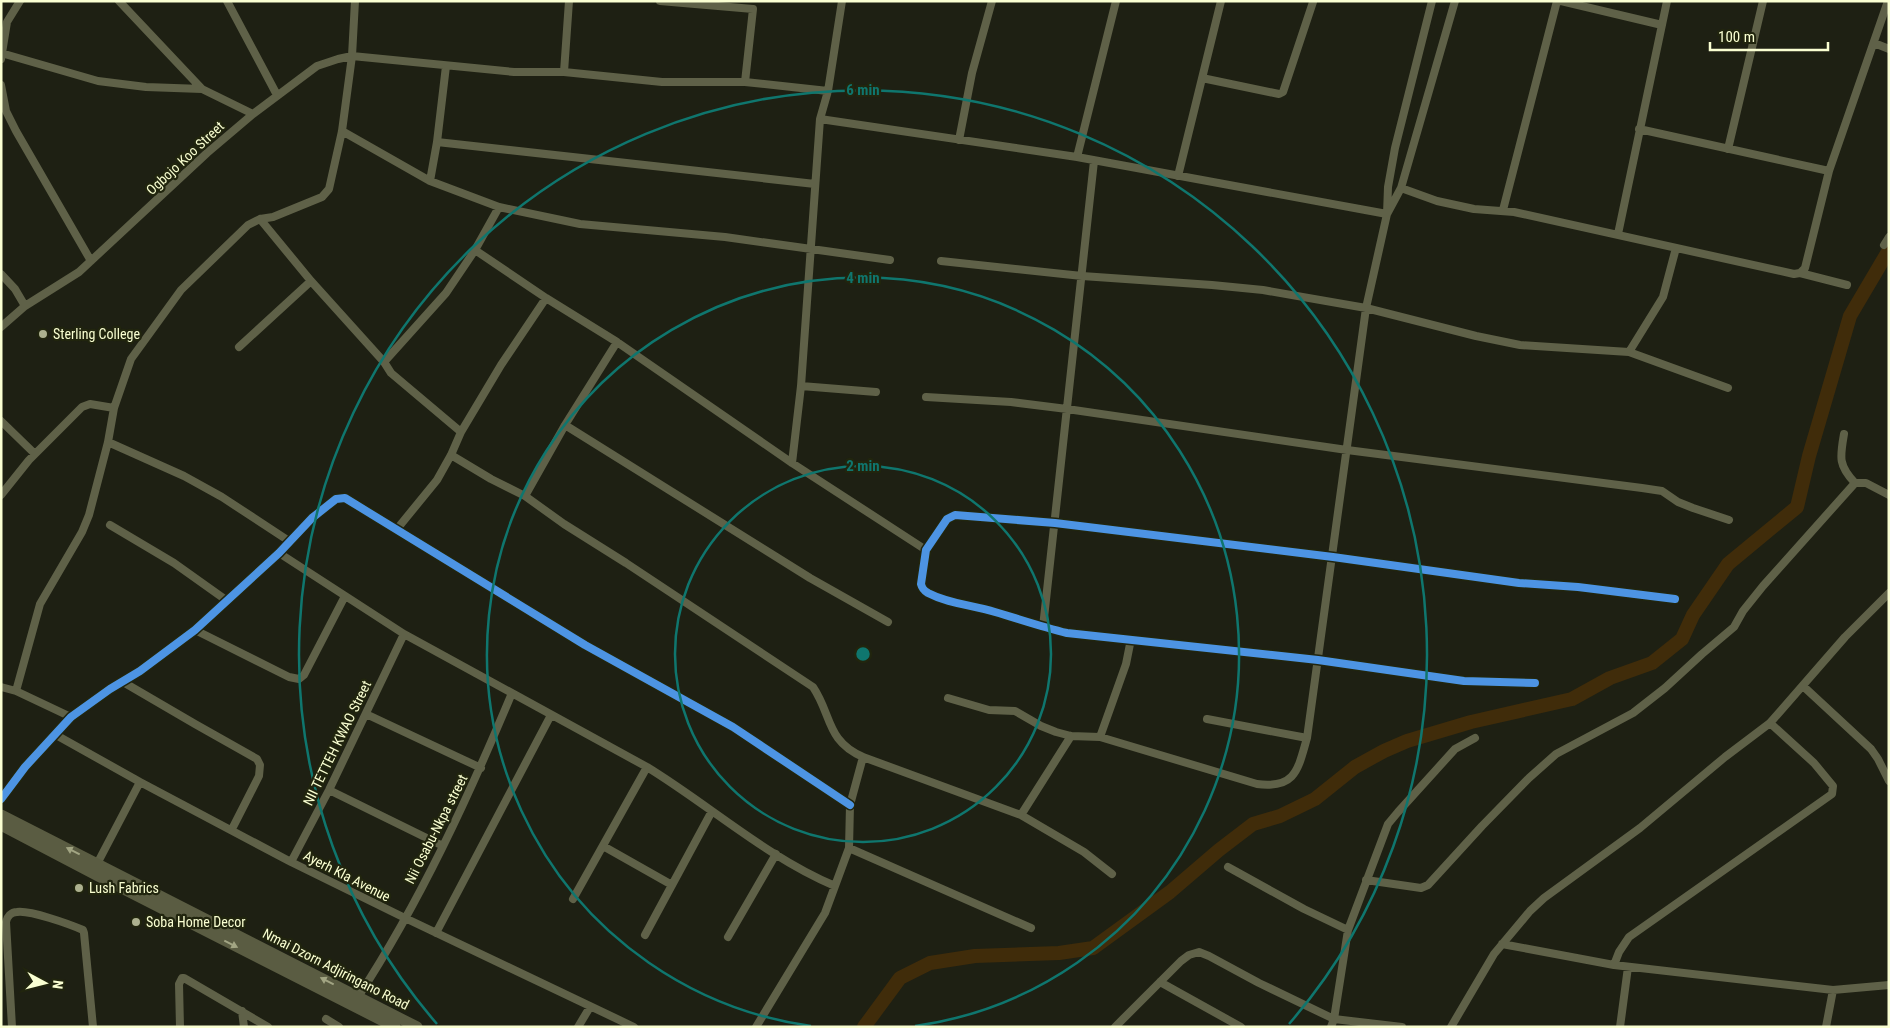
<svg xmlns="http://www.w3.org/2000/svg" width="1890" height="1028" viewBox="0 0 1890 1028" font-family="'Roboto Condensed',sans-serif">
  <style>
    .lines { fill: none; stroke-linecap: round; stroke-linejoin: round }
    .river { stroke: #402c0a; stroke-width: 14 }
    .street { stroke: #5f6148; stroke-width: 8 }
    .secondary { stroke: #5a5c42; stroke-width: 11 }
    .cycleway-casing { stroke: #21250e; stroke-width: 11 }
    .cycleway { stroke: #4d94e3; stroke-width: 8 }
    .oneway { fill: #a2a583 }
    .ring { fill: none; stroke: #0f766e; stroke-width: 2.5 }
    .poi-dot { fill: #adb18f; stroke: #21250e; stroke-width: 2 }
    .labels { text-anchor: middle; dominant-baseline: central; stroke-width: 4.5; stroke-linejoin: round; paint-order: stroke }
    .street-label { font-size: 14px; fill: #faffd2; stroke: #21250e }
    .poi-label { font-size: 14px; fill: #faffd2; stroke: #21250e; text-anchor: start }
    .centre { fill: #0f766e; stroke: #21250e; stroke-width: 2.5 }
    .ring-label { font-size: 15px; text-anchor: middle; font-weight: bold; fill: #0f766e; stroke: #21250e; stroke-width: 4.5; stroke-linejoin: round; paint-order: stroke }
  </style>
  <rect width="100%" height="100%" fill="#1e2013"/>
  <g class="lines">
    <path class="river" d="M864,1027l36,-49 30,-15 45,-7 84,-3 34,-5 77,-56 49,-42 34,-26 27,-8 35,-17 40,-32 29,-16 23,-10 64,-19 101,-23 38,-21 42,-15 30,-24 11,-24 35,-51 69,-57 12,-51 41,-140 39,-66"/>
    <path class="street" d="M119,1l83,88
      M227,1l50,94
      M660,1l93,8 -8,73
      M1561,1l101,24
      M1874,43l15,6
      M1,53l97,28 48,6 56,2 51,25
      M1,59l6,-37 13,-21
      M564,72l5,-71
      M1202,78l77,16 4,-2 30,-90
      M1,85l5,26 10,20 75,130
      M820,119l257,38 310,57 1,-27 7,-39 37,-147
      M1639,129l190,42
      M342,131l88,50 69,26 81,17 145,13 165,23
      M959,140l13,-67 20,-72
      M437,142l378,42
      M1728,149l35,-148
      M1077,157l39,-156
      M1178,176l43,-175
      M430,181l7,-39 9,-76
      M1401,188l36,13 37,8 40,3 280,62 6,-1 47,12
      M499,207l-24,43 71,48 71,44 175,121 134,87
      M1503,210l54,-209
      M260,219l51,62 73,81 7,11 70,59
      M1618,234l49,-233
      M1884,245l5,-8
      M941,261l141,15 130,9 51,5 103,18 110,28 44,9 109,7 99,36
      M1800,273l5,-5 24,-97 59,-170
      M1,274l14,15 10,17
      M1,327l24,-21 54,-34 128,-119 46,-39 64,-48 21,-7 14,-3 162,16h50l98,10h83l83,9
      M239,347l72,-66
      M1629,352l34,-55 13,-49
      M384,362l62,-69 29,-43
      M801,386l75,6
      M926,397l85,5 56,7 280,41 295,38 20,3 16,11 15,6 36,12
      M1,421l34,33
      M565,425l245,153 78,44
      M1844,434c-4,23 -6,31 11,49
      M108,442l76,34 38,21 67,44
      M451,455l40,24 34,17 40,-71 52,-83
      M792,463l9,-77 19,-267 8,-28 14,-90
      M1,495l28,-35 53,-53 8,-3 24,4
      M525,496l39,28 62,39 187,124c19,28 13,54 50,70l-13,48 -1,43 -24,65 -69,114
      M110,525l64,38 52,37
      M397,529l40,-49 14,-25 10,-23 40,-67 45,-67
      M279,553l125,81 243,133c62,38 121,91 188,119
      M1043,627l51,-466
      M195,630l94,47 10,2 5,-4 41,-79
      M123,682l72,42 62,35 3,6 -1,11 -27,53
      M1535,683l-71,-2 -146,-21 -251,-27c-25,-6 -48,-14 -72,-21 -23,-7 -46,-8 -67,-19 -5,-3 -6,-5 -7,-9l5,-34 21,-31 8,-4 100,8 278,34 186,26 59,4 97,12
      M1803,686l68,63 7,10 11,22
      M1,687l15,4 55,26
      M16,691l24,-87 42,-72 7,-17 19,-73 6,-34 17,-49 50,-69 67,-65 12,-6 13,-2 49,-20 7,-8 13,-58 10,-75 3,-55
      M948,698l41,12 26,1 26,15 15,6 15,4 29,1 157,47c39,5 41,-15 50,-46l59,-430 21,-94 14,-26 54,-187
      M366,714l115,54
      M1207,719l100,19
      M56,735l84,47 151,80 114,56 229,109
      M1100,737l26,-73 5,-25
      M863,757l158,58 63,37 28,22
      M329,790l114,56
      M1,799l24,-32 46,-50 39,-28 30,-18 55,-41 84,-77 33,-35 24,-19 9,-1 240,147 148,82 117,78
      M1021,815l50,-79
      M603,846l69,39
      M849,848l182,80
      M291,862l38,-72 75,-156
      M97,864l43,-82
      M1228,867l76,42 44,21
      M1366,880l55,8 7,-3 54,-59 47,-48 27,-24 77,-41 32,-25 37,-34 32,-27 9,-16 20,-25 92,-103h11l23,12
      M573,899l74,-132
      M436,933l115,-218
      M645,935l67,-124
      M728,937l48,-83
      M1502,944l112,21 219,25 56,-5
      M1614,965l5,-13 10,-15 203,-143 1,-8 -19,-23 -44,-40
      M1160,982l81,45
      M358,997c62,-95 110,-199 154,-304
      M242,1011l2,16
      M326,1019l13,8
      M12,1027l-6,-105c1,-5 5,-10 11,-10 13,-2 52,12 66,18l1,3 9,94
      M180,1027l-1,-43 3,-6h2l84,49
      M578,1027l12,-20
      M1115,1027l66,-66 8,-6 10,-3 10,4 50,27 75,36 68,8
      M1331,1027l3,-8 14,-89 40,-106 10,-12 57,-63 20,-11
      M1451,1027l43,-73 36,-43 14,-13 96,-70 85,-71 45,-34 75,-86 44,-44
      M1620,1027l8,-60
      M1826,1027l7,-37"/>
    <path class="secondary" d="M1,815l416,212
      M1,825l95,50 299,152"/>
    <defs>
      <path id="cycleway" d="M1535,683l-71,-2 -146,-21 -251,-27c-25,-6 -48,-14 -72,-21 -23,-7 -46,-8 -67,-19 -5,-3 -6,-5 -7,-9l5,-34 21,-31 8,-4 100,8 278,34 186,26 59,4 97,12
        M1,799l24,-32 46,-50 39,-28 30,-18 55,-41 84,-77 33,-35 24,-19 9,-1 240,147 148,82 117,78"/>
    </defs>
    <use href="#cycleway" class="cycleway-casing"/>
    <use href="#cycleway" class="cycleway"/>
  </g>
  <defs><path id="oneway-solid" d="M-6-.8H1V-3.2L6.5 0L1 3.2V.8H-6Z" transform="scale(1.25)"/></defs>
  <g class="oneway">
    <use href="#oneway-solid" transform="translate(73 851) rotate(-153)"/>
    <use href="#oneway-solid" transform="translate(231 944) rotate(27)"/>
    <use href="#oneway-solid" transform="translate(327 981) rotate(-153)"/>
  </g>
  <g class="ring">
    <circle cx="863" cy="654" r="188"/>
    <path d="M811 1026A376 376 0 1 1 915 1026"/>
    <path d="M437 1024A564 564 0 1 1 1289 1024"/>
  </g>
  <g class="poi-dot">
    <circle cx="43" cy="334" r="5"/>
    <circle cx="79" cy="888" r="5"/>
    <circle cx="136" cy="922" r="5"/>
  </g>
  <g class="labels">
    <g class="street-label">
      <text transform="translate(185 158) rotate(-43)">Ogbojo Koo Street</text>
      <text transform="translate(337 743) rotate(-64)">NII TETTEH KWAO Street</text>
      <text transform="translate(436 829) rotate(-63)">Nii Osabu-Nkpa street</text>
      <text transform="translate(347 876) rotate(27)">Ayerh Kla Avenue</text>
      <text transform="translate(336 969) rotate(27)">Nmai Dzorn Adjiringano Road</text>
    </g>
    <g class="poi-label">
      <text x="53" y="334">Sterling College</text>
      <text x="89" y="888">Lush Fabrics</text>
      <text x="146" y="922">Soba Home Decor</text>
    </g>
  </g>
  <circle cx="863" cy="654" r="8" class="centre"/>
  <g class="ring-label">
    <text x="863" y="95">6 min</text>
    <text x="863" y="283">4 min</text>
    <text x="863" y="471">2 min</text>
  </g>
  <rect width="1890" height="1028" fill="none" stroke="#faffd2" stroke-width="5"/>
  <g transform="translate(45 983) rotate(97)" stroke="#21250e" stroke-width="4" paint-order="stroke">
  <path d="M0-4L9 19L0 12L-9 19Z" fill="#faffd2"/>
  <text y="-8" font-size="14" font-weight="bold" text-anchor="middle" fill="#faffd2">N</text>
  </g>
  <path d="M1710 42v8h118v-8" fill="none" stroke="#faffd2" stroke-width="2.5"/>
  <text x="1718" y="42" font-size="15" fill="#faffd2" stroke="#21250e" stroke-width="4" paint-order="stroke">100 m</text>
</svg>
